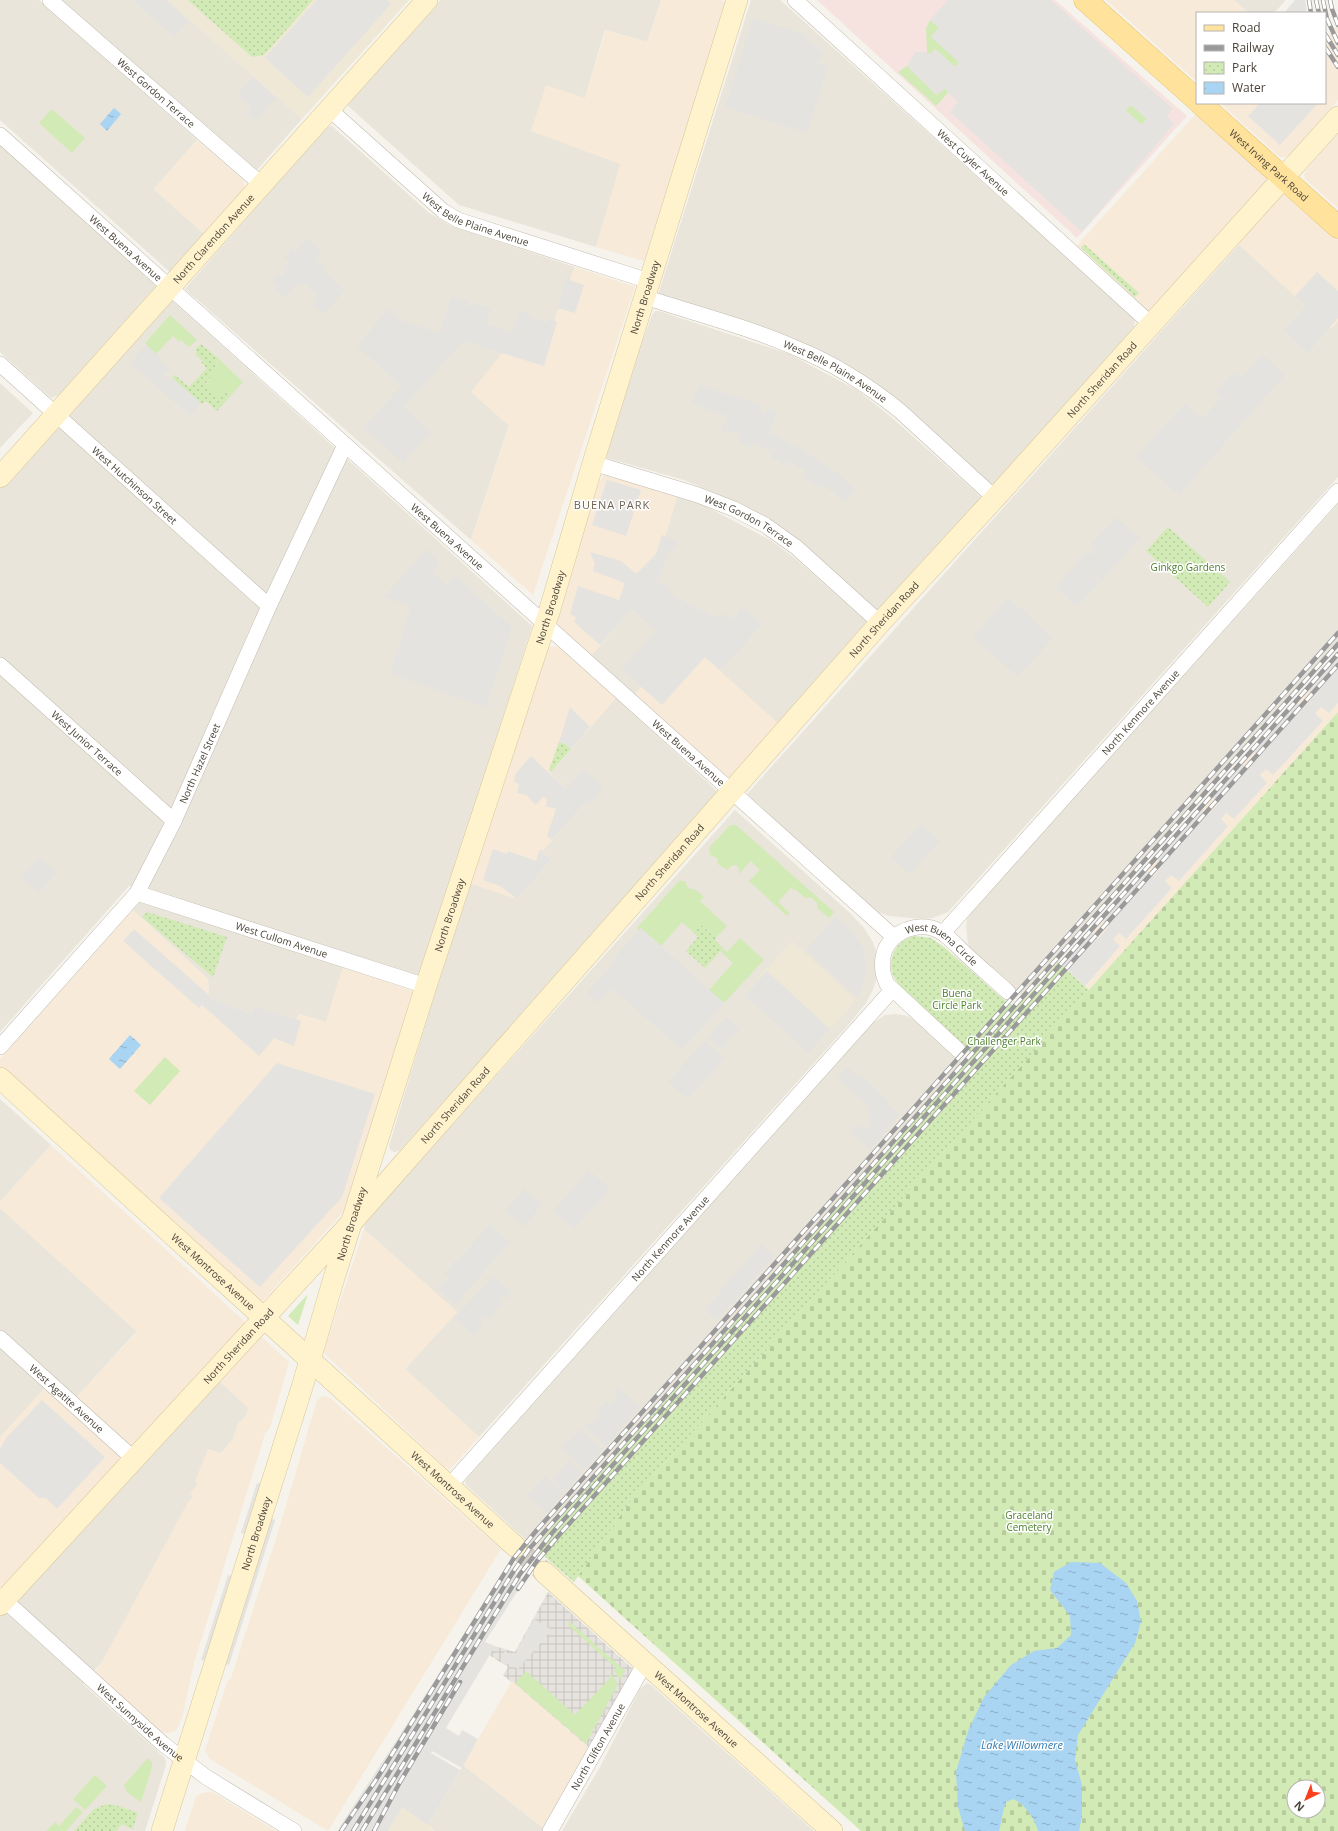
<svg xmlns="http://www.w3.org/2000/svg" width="1338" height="1831" viewBox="0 0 1338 1831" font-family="'Open Sans',sans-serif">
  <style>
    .residential { fill: #eae5da }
    .commercial { fill: #f7ead8 }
    .industrial { fill: url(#industrial-grid) }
    .education { fill: #efe8d6 }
    .medical { fill: #f6e3e0 }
    .grass { fill: #d2eab5 }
    .cemetery { fill: url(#cemetery-stones); fill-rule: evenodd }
    .park { fill: url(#park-dots) }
    .parking { fill: #e5e3e0; fill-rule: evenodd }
    .water { fill: url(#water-ripples) }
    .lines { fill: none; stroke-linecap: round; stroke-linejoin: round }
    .secondary-tunnel { stroke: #d4d0c8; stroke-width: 21; stroke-dasharray: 21 10; stroke-linecap: butt }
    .street-casing { stroke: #c2bbae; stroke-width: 16 }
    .secondary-casing { stroke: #d6c79b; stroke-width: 22 }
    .primary-casing { stroke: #e6c16a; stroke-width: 23 }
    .street { stroke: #fff; stroke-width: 15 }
    .secondary { stroke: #fff3cd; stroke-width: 21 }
    .primary { stroke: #ffe39c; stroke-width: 22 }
    .rail-casing { stroke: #9a9a9a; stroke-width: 4.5 }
    .rail { stroke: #fff; stroke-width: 3; stroke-dasharray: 9; stroke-linecap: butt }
    .labels { text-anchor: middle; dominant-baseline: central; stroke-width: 3; stroke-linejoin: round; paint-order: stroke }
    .street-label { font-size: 10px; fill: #4b4439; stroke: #fff }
    .park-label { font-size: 10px; fill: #4a7f2a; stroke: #fff }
    .neighbourhood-label { font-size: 11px; letter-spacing: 1px; fill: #6e6250; stroke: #fff }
    .water-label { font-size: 11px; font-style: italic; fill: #2e7ab2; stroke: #fff }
  </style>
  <defs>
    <pattern id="industrial-grid" width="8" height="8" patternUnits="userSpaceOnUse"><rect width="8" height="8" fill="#e6e2dd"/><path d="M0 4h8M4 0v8" fill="none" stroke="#c7c3be"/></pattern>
    <pattern id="cemetery-stones" width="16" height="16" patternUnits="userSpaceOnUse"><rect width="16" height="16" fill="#d2eab5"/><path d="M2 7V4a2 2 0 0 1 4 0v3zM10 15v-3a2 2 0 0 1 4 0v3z" fill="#b6ca9c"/></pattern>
    <pattern id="park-dots" width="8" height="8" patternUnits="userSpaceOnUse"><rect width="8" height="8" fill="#d2eab5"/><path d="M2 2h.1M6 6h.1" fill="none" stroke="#b6ca9c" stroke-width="1.8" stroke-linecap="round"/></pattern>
    <pattern id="water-ripples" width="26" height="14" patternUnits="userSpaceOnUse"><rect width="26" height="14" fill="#a9d4f2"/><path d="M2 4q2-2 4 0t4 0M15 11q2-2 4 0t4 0" fill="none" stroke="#8caec5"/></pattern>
  </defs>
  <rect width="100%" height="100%" fill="#f6f3ec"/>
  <path class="residential" d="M0,0h39l158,140 -43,49 50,45 -34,38 -170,-152z
    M62,0h106l134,119 -46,52z
    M440,0h221l-14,42 -42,-12 -20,68 -53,33 89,33 -25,83 -137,-42 -112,-100z
    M751,0h29l355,319 -1,8 -138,156 -7,1 -97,-88 -234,-101z
    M1234,0h52l-12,13h-26z
    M332,126l96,86 23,14 124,41 -36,92 -30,66 -38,115 -286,-251 141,-162z
    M0,144l156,142 -97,109 -8,3 -51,-46z
    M1278,201l60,46v230l-390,435 -15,6 -11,1 -33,-3 -14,-5 -128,-114 1,-4z
    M168,297l364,329 -112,352 -291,-92 -129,146v-545z
    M656,311h3l130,43 68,36 34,27 89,79v6l-102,110 -114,-94 -39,-21 -41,-17 -77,-22 -4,-3v-7l49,-133z
    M0,383l33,30 -33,35z
    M677,497l24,7 71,37 25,19 71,63 -139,156 -138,-123 59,-68z
    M1338,504v143l-313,351 -52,-45 -5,-9 -2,-17 1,-8 6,-9z
    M616,698l102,94 -318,358 -5,2 -4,-1 -2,-5 79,-263 83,-23 -9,-8 8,-79z
    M735,810l116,104 13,14 9,14 4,13 1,18 -5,17 -7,13 -17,21 -370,413 -74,-68 52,-57 -93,-83 1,-7z
    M140,902l203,65 -17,55 -27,-8 -3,6 -42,-14 -3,8 -42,-16 -1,-19 -75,-69z
    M897,1014l10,2 12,7 46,42 -420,470 -7,16 -72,-66 -1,-3 3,-5 404,-453 13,-9z
    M0,1099l51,46 -51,57z
    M0,1208l137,123 -65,71 -72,35z
    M210,1373l39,35 -3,8 -8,8 -5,15 -11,13 -3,1 -11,-4 -14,47 -92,166 -19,22 81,73 2,4v4l-21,66h-145v-226z
    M647,1683l4,2 163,146h-252l38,-64 40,-78z
    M463,1765l84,66h-112l-7,-6z"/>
  <path class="commercial" d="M661,0h59l6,2 -82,259 -48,-14 24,-83 -89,-33 15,-46 39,13 21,-68 41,12z
    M1106,0h128l14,13h-51v69z
    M1338,25v75l-48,55 -5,2h-5l-60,-54h105v-64z
    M1202,107l136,123v92l-7,7 -102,-93 -77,86 -79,-72z
    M1338,134v74l-32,-28 -2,-5 3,-6z
    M197,140l46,40 2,8 -41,46 -50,-45z
    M575,267l60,20 -102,308 -62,-55 38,-114 -38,-34 35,-44 33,11z
    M608,475l69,22 -27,91 -59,68 -36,-34 44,-140 4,-6z
    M696,628l9,29 75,68 -51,54 -95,-84z
    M554,646l4,1 58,51 -66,75 33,32 -41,47 9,8 -34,39 -49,-16 75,-231 6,-5z
    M1338,654v58l-249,278 -28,-26z
    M133,910l75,69 1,19 42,16 3,-8 42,14 3,-6 27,8 17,-55 73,25 -69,216 -88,97 -259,-233v-13z
    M51,1145l238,217 -19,66 -5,6 -71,229 -11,51 -6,15 -4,3 -7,1 -11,-4 -60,-57 7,-10 86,-160 5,-5 -3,-4 8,-9 -3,-3 13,-32 11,4 3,-1 11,-13 5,-15 8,-8 2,-8 -37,-35 -211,232v-168l50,-55 22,20 65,-70 -137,-124v-6z
    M364,1229l93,83 -52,57 74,68 -29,32 -6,-3 -119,-112 -1,-3z
    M324,1396l6,2 171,151 -173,282 -118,-72 -5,-8 22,-69 4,-4 48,-149 38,-129z
    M512,1681l80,69 -46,80 -83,-65z
    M210,1792l4,1 62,38h-91l11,-35 6,-3z"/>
  <path class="industrial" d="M548,1592l85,77v2l-41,79 -80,-69 -1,1 -8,-7 5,-8 -19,-12 6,-9 20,6z"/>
  <path class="education" d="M168,0h241l-107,119z
    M792,941l64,59 -46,52 -65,-59z
    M402,1806l26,19 6,6h-46z"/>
  <path class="medical" d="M817,0h238l132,116 -110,122z"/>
  <path class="grass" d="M930,20l9,8 -7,9 27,25 -4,5 -20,-18 -5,6 -3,-3 -1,-24z
    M907,66l30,29 9,-8 2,6 -12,13 -38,-34z
    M1131,105l16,14 -6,6 -16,-15z
    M52,109l33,29 -13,15 -33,-30z
    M170,315l27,25 -8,7 -8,-7 -2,2 -6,-6 -17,18 -11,-11z
    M219,359l24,23 -11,12 -2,-2 -15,4 -7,-5 -2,-5z
    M730,825h6l98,87 -5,6 -12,-10v-5l-6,-6 -6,1 -10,-9 -1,1 -3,-2 -13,14 12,11 -3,3 -38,-35 11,-11 -9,-9 -12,13v-6l-3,-3 -5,1 -4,4 -9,-6 -1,-6 -7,-3 -1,-7z
    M679,881h6l3,7 8,2 8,7 -4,4 27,25 -11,12 -15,-14 -8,8 -11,-10 -21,24 -20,-18 -2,2 -2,-2z
    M740,938l24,22 -40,43 -15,-13 24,-27 -13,-12 3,-3 4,4z
    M165,1057l15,14 -30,34 -16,-14z
    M307,1295v2l-9,28 -10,-9z
    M569,1621l56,50 -5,9 -6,-9 2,-3 -48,-43z
    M526,1671l49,44 35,-37 -1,-1 2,-3 7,10 -32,60 -71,-61z
    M148,1758l4,4v5l-11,35 -14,-10 -3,-7z
    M95,1775l12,11 -22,24 -12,-11z
    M76,1807l7,5 -17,19h-20l9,-9 4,4z"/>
  <path class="cemetery" d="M1338,712v1119h-477l-283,-255 51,-73zM1294,1787h24v24h-24z"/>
  <path class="park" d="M188,0h125l-49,55 -12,2z
    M1084,244l55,49 -4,4 -54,-49z
    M201,344l18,15 -3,4 -2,9 -8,11 2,8 7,5 15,-4 2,2 -15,17 -11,-10 -4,3 -30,-26 3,-3 14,12 18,-19 -6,-5 2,-2 -8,-7 2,-2 -2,-2z
    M1168,527l62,55 -22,25 -62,-56z
    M559,742l7,2 5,5 -20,23 -2,-2z
    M147,912l80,25 -14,40 -71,-60z
    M700,924l16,14 -1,2 8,8 -18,20 -19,-17 12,-14 -5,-5z
    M915,936l16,2 13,9 59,52 11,7c11,-3 35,-35 44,-44l31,28 -460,513 -55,79 -36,-31 7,-16 425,-476 1,-3 -3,-7c-18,-18 -68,-55 -76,-76 -2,-7 -1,-17 3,-23 5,-8 11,-12 20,-14z
    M107,1804l8,1 23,8 -5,16 -11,-5 -6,7h-42l20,-22z"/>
  <path class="parking" d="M132,0h33l23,21 -14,16z
    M317,0h69l5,4 -83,93 -43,-39z
    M948,0h103l122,109 -6,7 7,8 -92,108 -132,-120 8,-10 -10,-9 -2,-5 -9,7 -30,-29 8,-14h12l3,2 5,-5 20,18 4,-5 -28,-25 8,-9 -9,-8zM1131,105l16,14 -5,6 -17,-15z
    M1295,0h10l2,13h-23z
    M753,18l49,15 22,21 -8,9 12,3 -21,67 -82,-26z
    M253,77l23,21 -20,23 -9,-8 4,-6 -14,-12z
    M1260,103h58l-38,42 -32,-29z
    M307,238l15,14 -6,7 9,8 -3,2 23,21 -21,24 -11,-9 4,-4 -3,-2 3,-4 -13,-12 -3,3 -4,-3 -13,15 -9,-8 3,-3 -6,-6 7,-8 4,4 3,-5 -3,-3 6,-7 -5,-5 8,-9 4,3z
    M1317,272l21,19v27l-30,35 -24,-23 22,-24 -11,-10z
    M566,279l18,6 -9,28 -18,-5z
    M451,297l17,4 -1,4 6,2 1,-4 17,5 -5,16 27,8 7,-22 10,4v3l17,6 1,-4 9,3 -13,44 -81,-25 -59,66 27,25 -28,31 -40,-35 38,-42 -44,-40 32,-38 14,13 37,12z
    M146,345l16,14 -2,2 9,8 -5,5 6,6 2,-2 29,25 -11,13 -60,-53z
    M1262,354l23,21 -106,120 -43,-38 49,-54 17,16 19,-21 -6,-6 19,-21 8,6z
    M699,385l63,20 -2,5 5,3 3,-5 10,4 -9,20 34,18 33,22 20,17 -11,13 -22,-17 -3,3 -17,-12 2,-5 -17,-10 -3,4 -15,-8 2,-5 -19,-8 -2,4 -12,-6 2,-7 -14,-5 -1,2 -5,-2 6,-14 -35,-12z
    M607,480l34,10 -15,46 -34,-11z
    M1116,517l24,21 -39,43 -24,-20 11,-10 4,4 3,-4 -4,-4 2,-2 -1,-2z
    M662,535l16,6 -5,10 -3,-1 -13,31 9,4 2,5 3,1 -1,3 45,23 8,-3 10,5 8,-13 21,19 -42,45 -15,-13 -43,48 -41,-36 35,-38 -24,-22 -32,36 -26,-23 2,-5 -6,-3 8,-28 41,14 6,-17 -32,-12 2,-7 -5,-12 31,9 15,13 20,-20z
    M426,549l14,14 -8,9 14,13 9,-9 57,51 -26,80 -96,-33 21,-68 -27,-9z
    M1078,562l22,20 -23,25 -22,-20z
    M1008,597l45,41 -35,39 -45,-40z
    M1338,654v49l-9,10 -8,-6 -6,6 8,8 -50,54 -7,-6 -6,6 7,8 -33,36 -8,-6 -5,6 7,7 -49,55 -8,-6 -6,6 7,7 -46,51 -7,-6 -6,6 7,7 -35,40 -24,-22 29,-32 8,7 11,-13 -8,-7 44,-50 9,7 9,-11 -7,-7 44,-50 8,7 11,-12 -8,-7 30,-33 7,6 11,-12 -7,-7 43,-49 8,7 11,-12 -7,-7z
    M570,707l20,20 -19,22 -5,-5 -7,-2z
    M531,756l35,33 18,-20 19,18 -10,14 -10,4 -31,35 -5,-4 9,-27 -10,-3 1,-7 -4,-2 -7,8 -10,-10 -9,-2 2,-9 -5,-2 2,-9z
    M921,824l19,17 -30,33 -19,-17z
    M493,849l14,5 1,-3 28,10 4,-12 2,1v2l9,8 -34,39 -17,-13 -17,-6z
    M40,857l17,16 -19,20 -17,-16z
    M836,916l19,19 9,14 2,21 -2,12 -7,15 -51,-47z
    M641,928l83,75 -42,47 -68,-60 -5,1 -11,12 -11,-10 28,-31 -2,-2z
    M134,929l75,66 1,3 41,16 3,-8 47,15 -7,25 -20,-8 -15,18 -57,-51 -3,3 -76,-67z
    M767,971l63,58 -21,24 -65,-58z
    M726,1017l14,13 -13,11 1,2 -7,7 -14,-12z
    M705,1040l20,18 -37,41 -20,-17z
    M277,1063l98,31 -33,103 -82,90 -101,-89z
    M847,1067l11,10 3,-2 29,27 -2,2 12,11 -30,35 -20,-18 6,-7 3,3 4,-3 4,4 4,-5 -4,-4 4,-4 -4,-4 3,-4 -33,-30z
    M589,1170l21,19 -36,40 -21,-18z
    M524,1189l18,16 -19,22 -18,-17z
    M490,1224l20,18 -55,63 -18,-17 12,-10 -5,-4 5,-6 7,-8 1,1z
    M762,1244l13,12 -58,64 -12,-10 16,-19 -1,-1z
    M493,1276l19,17 -5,6 -4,-4 -5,5 4,4 -14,16 -5,-3 -4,5 4,4 -9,10 -19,-18z
    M618,1387l22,20 -35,39 -21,-20 4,-4 3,3 8,-9 -4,-2 11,-13 5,3 7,-8 -4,-4z
    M42,1400l63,57 -48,52 -11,-11h-7l-39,-35v-14l6,-11z
    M580,1429l23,20 -18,21 -24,-22 7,-9 2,2z
    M569,1460l13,12 -17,20 -13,-12z
    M545,1476l19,17 -17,20 -20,-18z
    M257,1483l5,1 -16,50 -5,-1z
    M271,1518l4,2 -46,145 -4,-1z
    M507,1565l17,16 -39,61 10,4 -49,82 13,8 3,-6 16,9 -16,29 -30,-17 -1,2 29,17 -32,55 -26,-18 -14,24h-43l-6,-3 61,-93z
    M228,1575l5,1 -27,85 -5,-1z
    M534,1619l18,11 -34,39 -18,-9 5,-9 9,5z"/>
  <path class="water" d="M114,108l7,6 -14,17 -7,-7z
    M130,1035l11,10 -21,24 -11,-10z
    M1071,1562l29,1 26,20 11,18 4,21 -6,21 -57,92 -3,25 7,25v31l-3,15h-41c-2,-11 -15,-29 -25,-32l-7,3c-4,10 -4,19 -7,29h-34l-7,-24 -2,-35 12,-41 16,-34 27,-32 23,-14 23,-3 14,-13 -1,-19 -20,-26 4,-18z"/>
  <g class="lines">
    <path class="secondary-tunnel" d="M516,1547l28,25"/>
    <defs>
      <g id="street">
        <path id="s1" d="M50,0l212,185"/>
        <path id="s2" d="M795,0l357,325"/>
        <path id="s3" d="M329,109l114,102 15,9 191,61"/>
        <path id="s4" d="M0,135l894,802"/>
        <path id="s5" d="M645,297c51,17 104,30 153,52 37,15 71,37 102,62l95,87"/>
        <path id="s6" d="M0,364l269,242"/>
        <path id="s7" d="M593,463l105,32 36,14 31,16 31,22 84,76"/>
        <path id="s8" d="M0,665l174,156"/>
        <path id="s9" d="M137,893l289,93"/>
        <path id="s10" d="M943,933l395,-442"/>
        <path id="s11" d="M0,1047l137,-154 37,-72 95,-215 76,-161"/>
        <path id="s12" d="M958,1050l-71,-66c-6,-12 -7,-29 2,-41 12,-16 37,-22 55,-9 9,7 18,17 27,25 12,11 25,22 37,33"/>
        <path id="s13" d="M0,1338l134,121"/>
        <path id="s14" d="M449,1486l443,-496"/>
        <path id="s15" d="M0,1596l163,148 43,33 88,54"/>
        <path id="s16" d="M550,1831l95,-168"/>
      </g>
      <g id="secondary">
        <path id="s17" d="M0,477l427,-477"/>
        <path id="s18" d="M0,1078l516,469"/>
        <path id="s19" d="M544,1572l288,259"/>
        <path id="s20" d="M0,1605l352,-383 528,-599 115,-125 343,-381"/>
        <path id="s21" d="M162,1831l141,-447 31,-106 92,-292 124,-377 43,-146 144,-463"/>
      </g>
      <g id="primary">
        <path d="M1085,0l112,100"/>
        <path id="s22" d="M1200,103l138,124"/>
      </g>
    </defs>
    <use href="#street" class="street-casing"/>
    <use href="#secondary" class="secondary-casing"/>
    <use href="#primary" class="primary-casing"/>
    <use href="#street" class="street"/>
    <use href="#secondary" class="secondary"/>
    <use href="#primary" class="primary"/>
    <defs>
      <path id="rail" d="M1309,0l2,13
        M1316,0l3,13
        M1323,0l4,19 11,24
        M1330,0l2,9 6,16
        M1325,34l13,21
        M1325,47l13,20
        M518,1589l19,-28 23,-27 778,-869
        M341,1831l35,-51 138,-222 22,-27 802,-898
        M353,1831l162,-262 15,-21 808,-904
        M362,1831l158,-257 32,-41 786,-879
        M374,1831l26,-49 60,-100"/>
    </defs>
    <use href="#rail" class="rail-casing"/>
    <use href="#rail" class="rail"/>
  </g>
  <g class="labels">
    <g class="street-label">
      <text stroke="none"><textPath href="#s1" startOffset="141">West Gordon Terrace</textPath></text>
      <text stroke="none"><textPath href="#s2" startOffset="241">West Cuyler Avenue</textPath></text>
      <text stroke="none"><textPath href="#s22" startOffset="93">West Irving Park Road</textPath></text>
      <text stroke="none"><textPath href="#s3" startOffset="186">West Belle Plaine Avenue</textPath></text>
      <text stroke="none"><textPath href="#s17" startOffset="320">North Clarendon Avenue</textPath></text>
      <text stroke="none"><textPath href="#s4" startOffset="169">West Buena Avenue</textPath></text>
      <text stroke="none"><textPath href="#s21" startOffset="1608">North Broadway</textPath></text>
      <text stroke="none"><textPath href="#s5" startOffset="205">West Belle Plaine Avenue</textPath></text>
      <text stroke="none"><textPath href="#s20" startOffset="1648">North Sheridan Road</textPath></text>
      <text stroke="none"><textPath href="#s6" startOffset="181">West Hutchinson Street</textPath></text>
      <text stroke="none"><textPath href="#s7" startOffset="167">West Gordon Terrace</textPath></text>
      <text stroke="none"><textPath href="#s4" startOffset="601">West Buena Avenue</textPath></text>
      <text stroke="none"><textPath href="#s21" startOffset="1284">North Broadway</textPath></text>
      <text stroke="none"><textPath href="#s20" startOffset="1324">North Sheridan Road</textPath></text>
      <text stroke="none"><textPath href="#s10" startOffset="296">North Kenmore Avenue</textPath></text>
      <text stroke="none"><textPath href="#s8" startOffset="117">West Junior Terrace</textPath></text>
      <text stroke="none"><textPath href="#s4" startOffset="925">West Buena Avenue</textPath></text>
      <text stroke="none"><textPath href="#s11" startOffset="350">North Hazel Street</textPath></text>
      <text stroke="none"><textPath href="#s20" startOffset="1000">North Sheridan Road</textPath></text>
      <text stroke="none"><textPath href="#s21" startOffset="960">North Broadway</textPath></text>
      <text stroke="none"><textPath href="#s9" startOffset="152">West Cullom Avenue</textPath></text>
      <text stroke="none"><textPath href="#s12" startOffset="203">West Buena Circle</textPath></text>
      <text stroke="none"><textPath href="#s20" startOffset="676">North Sheridan Road</textPath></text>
      <text stroke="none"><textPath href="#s21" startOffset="636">North Broadway</textPath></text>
      <text stroke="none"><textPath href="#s14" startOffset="332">North Kenmore Avenue</textPath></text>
      <text stroke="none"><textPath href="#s18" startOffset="288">West Montrose Avenue</textPath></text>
      <text stroke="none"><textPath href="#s20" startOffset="352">North Sheridan Road</textPath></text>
      <text stroke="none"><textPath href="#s13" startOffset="90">West Agatite Avenue</textPath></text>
      <text stroke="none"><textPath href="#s18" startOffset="612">West Montrose Avenue</textPath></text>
      <text stroke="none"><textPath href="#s21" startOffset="312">North Broadway</textPath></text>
      <text stroke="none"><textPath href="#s19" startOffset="205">West Montrose Avenue</textPath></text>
      <text stroke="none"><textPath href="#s15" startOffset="189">West Sunnyside Avenue</textPath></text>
      <text stroke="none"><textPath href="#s16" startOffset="97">North Clifton Avenue</textPath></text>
    </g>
    <g class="park-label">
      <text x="1188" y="567">Ginkgo Gardens</text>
      <text x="957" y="993">Buena<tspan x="957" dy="12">Circle Park</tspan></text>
      <text x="1004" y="1041">Challenger Park</text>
      <text x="1029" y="1515">Graceland<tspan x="1029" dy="12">Cemetery</tspan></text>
    </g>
    <g class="neighbourhood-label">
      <text x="612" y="504">BUENA PARK</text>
    </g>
    <g class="water-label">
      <text x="1022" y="1744">Lake Willowmere</text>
    </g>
  </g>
  <rect x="1196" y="12" width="130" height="92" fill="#ffffff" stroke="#b7b4b0"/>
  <rect x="1204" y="25" width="20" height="6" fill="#ffe39c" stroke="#b7b4b0"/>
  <text x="1232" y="32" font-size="12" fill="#4b4439">Road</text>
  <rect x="1204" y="45" width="20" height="6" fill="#9a9a9a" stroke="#b7b4b0"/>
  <text x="1232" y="52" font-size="12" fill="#4b4439">Railway</text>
  <rect x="1204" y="62" width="20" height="12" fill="url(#park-dots)" stroke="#b7b4b0"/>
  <text x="1232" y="72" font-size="12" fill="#4b4439">Park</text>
  <rect x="1204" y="82" width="20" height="12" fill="url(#water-ripples)" stroke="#b7b4b0"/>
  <text x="1232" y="92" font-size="12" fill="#4b4439">Water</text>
  <g transform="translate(1306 1799) rotate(223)"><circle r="19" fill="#ffffff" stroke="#b7b4b0"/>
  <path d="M0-3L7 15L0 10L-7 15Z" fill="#fc3f1d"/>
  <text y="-6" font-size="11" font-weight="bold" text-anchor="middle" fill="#4b4439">N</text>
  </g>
</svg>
